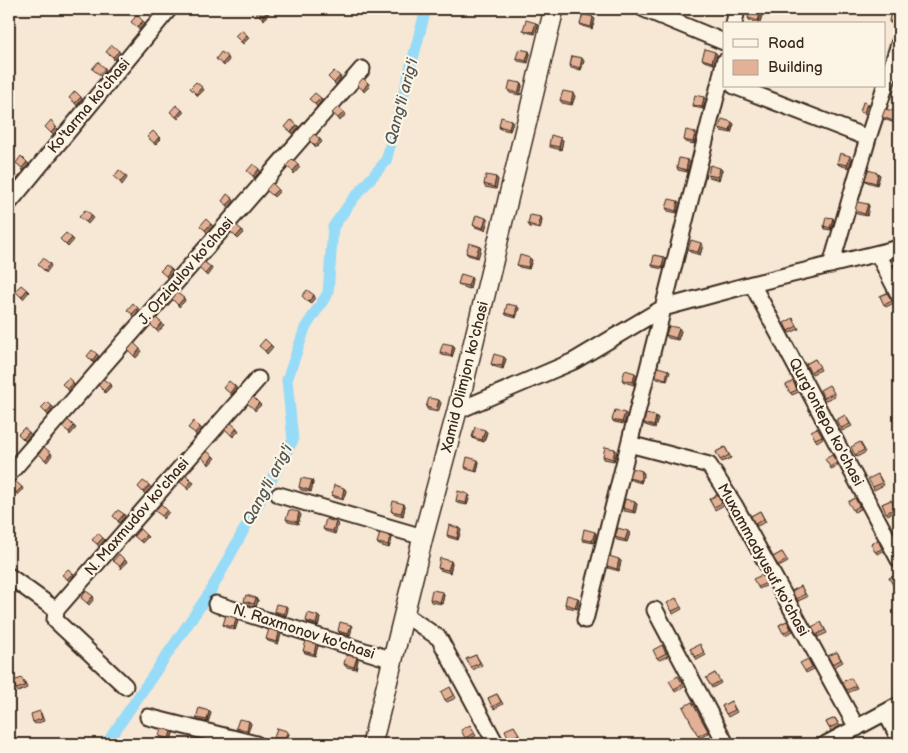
<svg xmlns="http://www.w3.org/2000/svg" width="908" height="753" viewBox="0 0 908 753" font-family="'Balsamiq Sans',sans-serif">
  <style>
    .lines { fill: none; stroke-linecap: round; stroke-linejoin: round }
    .canal { stroke: #96dbf8; stroke-width: 11 }
    .minor-casing { stroke: #3b2a1e; stroke-width: 19 }
    .major-casing { stroke: #3b2a1e; stroke-width: 22 }
    .minor { stroke: #fcf5e5; stroke-width: 15 }
    .major { stroke: #fcf5e5; stroke-width: 19 }
    .wall { fill: #c39880; stroke: #3b2a1e }
    .shaded-wall { fill: #9f7c68; stroke: #3b2a1e }
    .building { fill: #e3b195; stroke: #3b2a1e }
    .labels { text-anchor: middle; dominant-baseline: central; stroke-width: 4.5; stroke-linejoin: round; paint-order: stroke }
    .street-label { font-size: 15px; fill: #3b2a1e; stroke: #fcf5e5 }
    .water-label { font-size: 16px; font-style: italic; fill: #525654; stroke: #fcf5e5 }
  </style>
  <rect width="100%" height="100%" fill="#f7e7d5"/>
  <filter id="ink" filterUnits="userSpaceOnUse"><feTurbulence type="fractalNoise" baseFrequency=".02" numOctaves="2"/><feDisplacementMap in="SourceGraphic" scale="10" xChannelSelector="R" yChannelSelector="G"/><feConvolveMatrix kernelMatrix="1 2 1 2 8 2 1 2 1" color-interpolation-filters="sRGB"/></filter>
  <g filter="url(#ink)">
    <g class="lines">
      <path class="canal" d="M106,744l104,-152 83,-152 -6,-60 18,-52 23,-35 5,-66 20,-28 33,-38 40,-152"/>
      <defs>
        <path id="minor" d="M644,9l80,33
          M734,24l3,-15
          M720,81l4,-19
          M734,86l134,52 31,-94
          M9,203l160,-194
          M878,254l21,41
          M831,265l37,-127
          M752,284l147,-36
          M457,411l117,-50 89,-53 89,-24 147,276
          M629,444l80,21 26,41 122,222
          M9,474l353,-405
          M279,495l144,42
          M9,576l47,34 202,-231
          M216,604l177,56
          M56,610l-1,10 70,66
          M655,610l71,134
          M404,614l35,24 57,106
          M585,620l135,-539 4,1
          M886,713l13,26
          M148,717l108,27
          M826,744l73,-39"/>
        <path id="major" d="M372,744l51,-207 34,-126 97,-402"/>
      </defs>
      <use href="#minor" class="minor-casing"/>
      <use href="#major" class="major-casing"/>
      <use href="#minor" class="minor"/>
      <use href="#major" class="major"/>
    </g>
    <path class="wall" d="M717,9h11l-2,5 -8,-2z
      M899,13v12l-9,-2 -1,-2z
      M762,14l-2,9 -10,-2 -2,-3z
      M593,17l2,2 -3,10 -10,-3 -2,-2z
      M536,23l2,2 -3,9 -10,-2 -2,-2z
      M529,51l1,3 -2,9 -10,-2 -2,-3z
      M717,54l-3,10 -10,-3 -2,-2z
      M584,61l-3,9 -10,-2 -1,-3z
      M521,83l1,3 -2,9 -10,-2 -2,-3z
      M575,96l-3,9 -10,-2 -2,-3z
      M704,97l2,3 -3,9 -9,-2 -1,-2z
      M899,113v4l-2,7 -13,-5 -2,-2z
      M511,120l2,2 -3,9 -10,-2 -1,-3z
      M734,124l-3,9 -10,-2 -2,-3z
      M697,135l-3,9 -9,-2 -1,-2z
      M561,138l2,2 -2,10 -11,-3 -1,-2z
      M852,158l-3,10 -10,-3 -2,-2z
      M690,163l-3,9 -9,-2 -1,-3z
      M722,170l-3,10 -10,-3 -1,-2z
      M878,173l2,2 -3,10 -10,-3 -2,-2z
      M496,177l2,3 -2,9 -11,-2 -1,-3z
      M680,203l-3,10 -9,-2 -2,-3z
      M869,206l-2,10 -10,-2 -2,-3z
      M486,218l2,2 -3,10 -10,-3 -2,-2z
      M833,218l1,3 -3,9 -6,-1 -1,-3z
      M542,220l-2,9 -10,-2 -2,-3z
      M703,245l-3,10 -10,-3 -2,-2z
      M481,248l-3,10 -10,-3 -2,-2z
      M664,257l2,3 -3,9 -10,-2 -1,-2z
      M532,260l-3,9 -10,-2 -2,-2z
      M472,279l-2,10 -10,-3 -2,-2z
      M887,293l7,10 -8,4 -6,-11z
      M519,308l-3,10 -10,-3 -1,-2z
      M793,318l6,11 -9,4 -2,-2z
      M681,331l-3,9 -10,-2 -2,-3z
      M453,345l2,3 -3,9 -10,-2 -2,-3z
      M504,357l2,2 -3,10 -10,-3 -2,-2z
      M815,359l6,11 -9,4 -6,-10z
      M668,370l2,2 -3,9 -10,-2 -1,-3z
      M635,373l2,2 -3,10 -10,-3 -2,-2z
      M794,384l5,8 -7,3 -6,-10z
      M829,385l6,11 -9,4 -2,-2z
      M441,403l-3,9 -10,-2 -2,-3z
      M627,415l-3,9 -10,-2 -2,-2z
      M845,415l7,11 -10,5 -1,-3z
      M658,418l-3,10 -10,-3 -1,-2z
      M817,428l6,10 -6,4 -2,-3z
      M487,432l-3,10 -10,-3 -2,-2z
      M860,442l6,10 -9,5 -2,-2z
      M725,447l6,11 -9,4 -6,-10z
      M617,452l-3,9 -10,-2 -1,-3z
      M832,455l6,11 -7,3 -1,-2z
      M479,462l-2,10 -11,-3 -1,-2z
      M642,471l2,3 -3,9 -10,-3 -2,-2z
      M878,474l6,11 -10,5 -1,-3z
      M312,480l1,3 -2,9 -10,-2 -2,-3z
      M344,488l2,3 -3,9 -10,-3 -1,-2z
      M717,495l7,10 -9,5 -6,-11z
      M470,496l-3,9 -10,-2 -1,-2z
      M855,498l6,11 -7,3 -1,-2z
      M891,500l6,10 -9,5 -6,-11z
      M635,502l2,2 -2,9 -11,-2 -1,-3z
      M404,504l1,2 -2,10 -10,-3 -2,-2z
      M760,511l6,11 -9,4 -6,-10z
      M301,515l-3,9 -10,-2 -2,-3z
      M338,524l-3,10 -10,-3 -2,-2z
      M459,528l2,2 -3,10 -10,-3 -1,-2z
      M595,532l1,2 -2,9 -11,-2 -1,-2z
      M630,533l-3,9 -10,-2 -2,-3z
      M392,538l-3,10 -10,-3 -2,-2z
      M878,540l6,11 -7,3 -6,-10z
      M782,552l6,10 -9,5 -6,-10z
      M621,561l-2,10 -11,-3 -1,-2z
      M452,563l-2,10 -10,-3 -2,-2z
      M899,574v13l-3,2 -7,-11z
      M762,575l6,10 -9,4 -1,-2z
      M801,586l6,11 -9,4 -6,-10z
      M444,595l-2,9 -11,-2 -1,-3z
      M256,598l2,2 -2,7 -10,-3 -2,-3z
      M578,598l1,2 -2,9 -11,-2 -1,-3z
      M676,598l6,11 -9,5 -1,-3z
      M286,606l2,3 -2,7 -10,-3 -2,-2z
      M318,616l2,2 -2,8 -10,-3 -2,-2z
      M238,621l-3,9 -10,-3 -2,-2z
      M787,621l6,10 -8,4 -6,-10z
      M821,622l6,11 -9,4 -6,-10z
      M351,625l1,2 -2,9 -10,-3 -2,-2z
      M281,634l-3,10 -10,-3 -2,-2z
      M662,645l6,11 -9,4 -2,-2z
      M318,646l-3,10 -10,-3 -2,-2z
      M701,647l5,8 -9,5 -7,-11z
      M837,652l6,10 -9,5 -6,-11z
      M476,655l6,10 -9,5 -7,-11z
      M808,659l6,10 -8,4 -1,-2z
      M358,660l-2,9 -10,-2 -2,-3z
      M715,673l6,10 -9,5 -6,-10z
      M678,676l6,11 -9,5 -1,-3z
      M851,678l6,10 -9,5 -6,-11z
      M24,680l3,8 -9,4 -2,-3z
      M450,687l6,11 -9,4 -2,-2z
      M497,694l6,10 -9,5 -6,-11z
      M731,701l6,11 -9,5 -6,-11z
      M692,702l17,31 -9,5 -2,-2z
      M209,711l2,2 -3,9 -10,-2 -2,-2z
      M41,713l3,8 -9,3 -2,-2z
      M835,718l5,8 -9,5 -5,-9z
      M249,721l2,3 -3,8 -10,-2 -2,-2z
      M470,725l6,11 -9,4 -2,-2z
      M514,726l6,10 -9,5 -2,-2z
      M171,731l2,2 -2,8 -10,-2 -2,-3z
      M289,734l-3,9 -10,-3 -2,-2z"/>
    <path class="shaded-wall" d="M726,9h2l-2,5 -1,-2z
      M268,11l1,2 -5,7 -2,-2z
      M761,11l1,3 -2,9 -2,-2z
      M593,17l2,2 -3,10 -1,-2z
      M143,21l2,2 -6,7 -2,-3z
      M536,23l2,2 -3,9 -2,-2z
      M247,35l2,3 -6,6 -2,-2z
      M119,51l1,2 -6,7 -1,-3z
      M529,51l1,3 -2,9 -2,-2z
      M715,52l2,2 -3,10 -2,-2z
      M228,57l1,3 -5,6 -2,-2z
      M582,58l2,3 -3,9 -1,-2z
      M105,68l1,2 -5,7 -2,-3z
      M340,76l1,2 -5,7 -2,-2z
      M368,83l2,3 -6,6 -1,-2z
      M521,83l1,3 -2,9 -2,-2z
      M202,87l2,3 -6,6 -2,-2z
      M573,93l2,3 -3,9 -1,-2z
      M81,97l1,2 -5,7 -2,-3z
      M704,97l2,3 -3,9 -1,-2z
      M321,98l1,2 -5,7 -2,-3z
      M867,103l2,2 -3,10 -2,-2z
      M182,110l2,3 -6,6 -2,-2z
      M344,112l2,2 -6,7 -2,-3z
      M898,112l1,1v4l-2,7 -1,-2z
      M511,120l2,2 -3,9 -1,-2z
      M732,122l2,2 -3,9 -1,-2z
      M297,125l2,2 -6,7 -2,-2z
      M56,127l2,2 -5,6 -2,-2z
      M695,132l2,3 -3,9 -1,-2z
      M159,137l2,2 -6,6 -1,-2z
      M561,138l2,2 -2,10 -2,-3z
      M320,139l2,3 -6,6 -1,-2z
      M850,156l2,2 -3,10 -2,-3z
      M688,160l2,3 -3,9 -1,-2z
      M27,162l2,2 -6,7 -1,-3z
      M298,165l2,2 -6,7 -1,-3z
      M720,168l2,2 -3,10 -1,-3z
      M259,169l1,3 -6,6 -1,-2z
      M878,173l2,2 -3,10 -1,-2z
      M126,176l1,2 -5,7 -2,-3z
      M496,177l2,3 -2,9 -2,-2z
      M278,189l2,2 -6,6 -2,-2z
      M233,199l1,2 -5,7 -2,-3z
      M678,201l2,2 -3,10 -1,-2z
      M868,204l1,2 -2,10 -2,-2z
      M92,215l1,3 -5,6 -2,-2z
      M541,217l1,3 -2,9 -2,-2z
      M486,218l2,2 -3,10 -2,-2z
      M833,218l1,3 -3,9 -1,-2z
      M211,224l2,2 -6,7 -2,-3z
      M242,230l2,3 -6,6 -2,-2z
      M72,238l2,2 -6,7 -2,-2z
      M701,243l2,2 -3,10 -2,-3z
      M479,246l2,2 -3,10 -2,-2z
      M664,257l2,3 -3,9 -1,-2z
      M530,258l2,2 -3,9 -1,-2z
      M50,264l1,2 -5,7 -2,-3z
      M211,267l1,2 -5,7 -2,-2z
      M171,269l2,2 -6,7 -1,-2z
      M471,277l1,2 -2,10 -2,-3z
      M27,290l2,2 -6,7 -2,-2z
      M314,295l1,3 -5,6 -2,-2z
      M184,298l1,3 -6,6 -1,-2z
      M517,306l2,2 -3,10 -1,-2z
      M138,308l1,2 -5,7 -2,-3z
      M162,323l2,3 -6,6 -2,-2z
      M679,328l2,3 -3,9 -2,-2z
      M271,345l2,2 -6,7 -2,-3z
      M453,345l2,3 -3,9 -1,-2z
      M140,349l2,2 -6,7 -2,-2z
      M97,354l2,2 -6,7 -1,-2z
      M504,357l2,2 -3,10 -1,-3z
      M668,370l2,2 -3,9 -1,-2z
      M635,373l2,2 -3,10 -1,-3z
      M73,382l1,3 -5,6 -2,-2z
      M110,384l1,3 -6,6 -1,-2z
      M235,386l2,3 -6,6 -1,-2z
      M439,400l2,3 -3,9 -2,-2z
      M259,403l2,2 -6,6 -1,-2z
      M52,406l2,2 -6,7 -2,-2z
      M625,413l2,2 -3,9 -2,-2z
      M656,416l2,2 -3,10 -1,-2z
      M74,426l2,2 -6,7 -1,-3z
      M200,427l2,2 -6,7 -1,-3z
      M237,428l2,3 -6,6 -2,-2z
      M485,430l2,2 -3,10 -2,-2z
      M29,432l2,3 -6,6 -2,-2z
      M615,449l2,3 -3,9 -1,-2z
      M51,453l1,2 -5,7 -2,-2z
      M213,456l2,2 -6,7 -1,-2z
      M478,460l1,2 -2,10 -2,-2z
      M642,471l2,3 -3,9 -1,-2z
      M312,480l1,3 -2,9 -2,-2z
      M192,481l2,2 -6,7 -2,-3z
      M149,485l2,3 -6,6 -2,-2z
      M22,487l1,2 -5,6 -2,-2z
      M344,488l2,3 -3,9 -1,-2z
      M468,494l2,2 -3,9 -1,-2z
      M635,502l2,2 -2,9 -2,-2z
      M404,504l1,2 -2,10 -2,-3z
      M167,510l2,2 -6,7 -1,-3z
      M299,512l2,3 -3,9 -1,-2z
      M124,514l1,3 -6,6 -1,-2z
      M336,522l2,2 -3,10 -2,-3z
      M459,528l2,2 -3,10 -1,-2z
      M628,531l2,2 -3,9 -2,-2z
      M595,532l1,2 -2,9 -2,-2z
      M146,535l2,2 -6,6 -2,-2z
      M390,536l2,2 -3,10 -1,-3z
      M103,538l2,2 -6,7 -2,-3z
      M619,559l2,2 -2,10 -2,-2z
      M125,560l2,2 -6,7 -1,-3z
      M451,561l1,2 -2,10 -2,-3z
      M73,573l1,2 -5,6 -2,-2z
      M443,592l1,3 -2,9 -2,-2z
      M93,596l1,3 -5,6 -2,-2z
      M256,598l2,2 -2,7 -2,-3z
      M578,598l1,2 -2,9 -2,-2z
      M286,606l2,3 -2,7 -2,-2z
      M318,616l2,2 -2,8 -2,-2z
      M236,618l2,3 -3,9 -1,-3z
      M351,625l1,2 -2,9 -2,-2z
      M279,632l2,2 -3,10 -1,-2z
      M316,644l2,2 -3,10 -1,-2z
      M357,657l1,3 -2,9 -2,-2z
      M209,711l2,2 -3,9 -1,-2z
      M249,721l2,3 -3,8 -1,-2z
      M171,731l2,2 -2,8 -2,-2z
      M287,731l2,3 -3,9 -1,-2z"/>
    <path class="building" d="M259,9h6l3,2 -6,7 -6,-6z
      M717,9h9l-1,3z
      M750,9l11,2 -3,10 -10,-3z
      M891,11l8,2v4l-1,6 -9,-2z
      M583,14l10,3 -2,10 -11,-3z
      M137,15l6,6 -6,6 -6,-5z
      M526,20l10,3 -3,9 -10,-2z
      M241,30l6,5 -6,7 -6,-6z
      M112,45l7,6 -6,6 -7,-5z
      M519,49l10,2 -3,10 -10,-3z
      M705,49l10,3 -3,10 -10,-3z
      M221,52l7,5 -6,7 -6,-5z
      M572,56l10,2 -2,10 -10,-3z
      M98,62l7,6 -6,6 -7,-5z
      M334,71l6,5 -6,7 -6,-6z
      M363,78l5,5 -5,7 -6,-5z
      M510,81l11,2 -3,10 -10,-3z
      M196,82l6,5 -6,7 -6,-6z
      M75,91l6,6 -6,6 -6,-5z
      M563,91l10,2 -2,10 -11,-3z
      M315,93l6,5 -6,6 -6,-5z
      M695,95l9,2 -2,10 -9,-2z
      M863,102l4,1 -3,10 -4,-1z
      M176,105l6,5 -6,7 -6,-5z
      M338,107l6,5 -6,6 -6,-5z
      M885,109l13,3 -2,10 -14,-5z
      M501,117l10,3 -2,9 -10,-3z
      M722,119l10,3 -2,9 -11,-3z
      M51,120l5,7 -5,6 -6,-6z
      M291,120l6,5 -6,7 -6,-5z
      M686,130l9,2 -2,10 -9,-2z
      M153,131l6,6 -5,6 -7,-6z
      M314,134l6,5 -5,7 -6,-6z
      M551,135l10,3 -2,9 -10,-2z
      M840,153l10,3 -3,9 -10,-2z
      M21,156l6,6 -5,6 -6,-5z
      M679,158l9,2 -2,10 -9,-3z
      M292,159l6,6 -5,6 -7,-5z
      M253,164l6,5 -6,7 -6,-5z
      M710,165l10,3 -2,9 -10,-2z
      M119,170l7,6 -6,6 -6,-5z
      M868,170l10,3 -2,10 -11,-3z
      M486,175l10,2 -2,10 -10,-3z
      M272,183l6,6 -6,6 -6,-5z
      M227,194l6,5 -6,6 -5,-4z
      M669,199l9,2 -2,10 -10,-3z
      M857,202l11,2 -3,10 -10,-3z
      M85,210l7,5 -6,7 -7,-5z
      M476,215l10,3 -3,10 -10,-3z
      M530,215l11,2 -3,10 -10,-3z
      M826,217l7,1 -3,10 -6,-2z
      M206,219l5,5 -6,6 -5,-4z
      M236,225l6,5 -6,7 -6,-6z
      M66,233l6,5 -6,7 -6,-6z
      M691,240l10,3 -3,9 -10,-2z
      M469,243l10,3 -3,10 -10,-3z
      M520,255l10,3 -2,9 -11,-2z
      M654,255l10,2 -2,10 -10,-2z
      M43,258l7,6 -6,6 -6,-5z
      M204,262l7,5 -6,7 -6,-6z
      M166,265l5,4 -5,7 -6,-5z
      M461,274l10,3 -3,9 -10,-2z
      M21,285l6,5 -6,7 -6,-6z
      M307,290l7,5 -6,7 -6,-6z
      M177,293l7,5 -6,7 -6,-6z
      M887,293l5,8 -8,4 -4,-9z
      M133,303l5,5 -6,6 -5,-4z
      M507,304l10,2 -2,10 -10,-3z
      M156,318l6,5 -6,7 -6,-6z
      M793,318l4,8 -9,5 -4,-8z
      M669,326l10,2 -3,10 -10,-3z
      M265,339l6,6 -6,6 -6,-5z
      M134,343l6,6 -6,7 -6,-6z
      M443,343l10,2 -2,10 -11,-3z
      M92,350l5,4 -5,7 -5,-5z
      M494,354l10,3 -2,9 -11,-2z
      M815,359l5,8 -10,5 -4,-8z
      M658,367l10,3 -2,9 -10,-3z
      M625,370l10,3 -2,9 -11,-2z
      M68,378l5,4 -6,7 -5,-5z
      M103,379l7,5 -6,7 -6,-6z
      M229,381l6,5 -5,7 -7,-5z
      M793,381l4,9 -7,3 -4,-8z
      M829,385l5,8 -10,5 -4,-8z
      M253,397l6,6 -5,6 -7,-6z
      M429,398l10,2 -3,10 -10,-3z
      M47,402l5,4 -6,7 -5,-5z
      M615,410l10,3 -3,9 -10,-2z
      M646,414l10,2 -2,10 -10,-3z
      M845,415l5,9 -9,4 -5,-8z
      M68,420l6,6 -5,6 -7,-5z
      M194,421l6,6 -5,6 -7,-5z
      M231,423l6,5 -6,7 -6,-6z
      M475,427l10,3 -3,10 -10,-3z
      M24,428l5,4 -6,7 -5,-5z
      M817,428l5,8 -7,3 -4,-8z
      M860,442l4,8 -9,5 -4,-8z
      M44,447l7,6 -6,7 -6,-6z
      M605,447l10,2 -2,10 -10,-3z
      M725,447l4,8 -9,5 -4,-8z
      M207,451l6,5 -5,7 -7,-6z
      M832,455l5,8 -7,4 -5,-8z
      M467,457l11,3 -3,10 -10,-3z
      M632,468l10,3 -2,10 -11,-3z
      M878,474l4,9 -9,4 -5,-8z
      M186,475l6,6 -6,6 -6,-5z
      M301,478l11,2 -3,10 -10,-3z
      M15,481l7,6 -6,6 -6,-5z
      M143,481l6,4 -6,7 -5,-5z
      M334,485l10,3 -2,10 -10,-3z
      M458,491l10,3 -2,9 -10,-2z
      M717,495l5,8 -8,4 -5,-8z
      M855,498l4,8 -6,4 -5,-8z
      M625,499l10,3 -2,9 -10,-3z
      M891,500l5,8 -10,5 -4,-9z
      M393,501l11,3 -3,9 -10,-2z
      M161,504l6,6 -5,6 -7,-5z
      M118,510l6,4 -6,7 -5,-5z
      M289,510l10,2 -2,10 -11,-3z
      M760,511l4,8 -9,5 -4,-8z
      M326,519l10,3 -3,9 -10,-2z
      M449,525l10,3 -2,10 -10,-3z
      M618,528l10,3 -3,9 -10,-3z
      M140,529l6,6 -6,6 -6,-5z
      M584,529l11,3 -3,9 -10,-2z
      M98,533l5,5 -6,6 -5,-4z
      M380,533l10,3 -2,9 -11,-2z
      M878,540l4,9 -7,3 -4,-8z
      M782,552l5,8 -9,5 -5,-8z
      M119,554l6,6 -5,6 -7,-5z
      M609,556l10,3 -2,10 -10,-3z
      M440,558l11,3 -3,9 -10,-2z
      M68,569l5,4 -6,6 -5,-4z
      M899,574v10l-5,3 -5,-9z
      M762,575l4,8 -8,4 -5,-8z
      M801,586l4,8 -9,5 -4,-8z
      M432,590l11,2 -3,10 -10,-3z
      M86,591l7,5 -6,7 -6,-5z
      M246,595l10,3 -2,6 -10,-3z
      M567,595l11,3 -3,9 -10,-3z
      M676,598l5,9 -9,4 -5,-8z
      M276,604l10,2 -2,8 -10,-3z
      M308,613l10,3 -2,8 -10,-3z
      M226,615l10,3 -2,9 -11,-2z
      M787,621l4,8 -8,4 -4,-8z
      M340,622l11,3 -3,9 -10,-3z
      M821,622l4,8 -9,5 -4,-8z
      M269,629l10,3 -2,10 -11,-3z
      M306,641l10,3 -2,10 -11,-3z
      M700,644l4,9 -9,4 -5,-8z
      M662,645l4,8 -9,5 -4,-8z
      M837,652l4,8 -9,4 -4,-8z
      M346,655l11,2 -3,10 -10,-3z
      M476,655l4,8 -9,4 -5,-8z
      M808,659l4,8 -7,4 -5,-8z
      M715,673l5,8 -9,5 -5,-8z
      M678,676l5,8 -9,5 -5,-8z
      M22,678l3,8 -9,3 -3,-8z
      M851,678l5,8 -9,4 -5,-8z
      M450,687l4,8 -9,5 -4,-8z
      M497,694l4,8 -9,5 -4,-9z
      M731,701l4,9 -9,4 -4,-8z
      M692,702l16,29 -10,5 -15,-29z
      M199,708l10,3 -2,9 -11,-2z
      M40,711l2,8 -9,3 -2,-8z
      M835,718l3,6 -9,4 -3,-6z
      M239,719l10,2 -2,9 -11,-2z
      M470,725l5,8 -10,5 -4,-8z
      M514,726l5,8 -10,5 -4,-9z
      M161,728l10,3 -2,8 -10,-3z
      M277,728l10,3 -2,10 -11,-3z
      M321,741l10,3h-11z"/>
  </g>
  <g class="labels">
    <g class="street-label">
      <text transform="translate(89 106) rotate(-50)">Ko'tarma ko'chasi</text>
      <text transform="translate(186 271) rotate(-49)">J. Orziqulov ko'chasi</text>
      <text transform="translate(465 377) rotate(-76)">Xamid Olimjon ko'chasi</text>
      <text transform="translate(826 422) rotate(62)">Qurg'ontepa ko'chasi</text>
      <text transform="translate(137 517) rotate(-49)">N. Maxmudov ko'chasi</text>
      <text transform="translate(763 560) rotate(61)">Muxammadyusuf ko'chasi</text>
      <text transform="translate(304 632) rotate(18)">N. Raxmonov ko'chasi</text>
    </g>
    <g class="water-label">
      <text transform="translate(402 102) rotate(-75)">Qang'li arig'i</text>
      <text transform="translate(268 485) rotate(-62)">Qang'li arig'i</text>
    </g>
  </g>
  <rect width="908" height="753" fill="none" stroke="#fcf5e5" stroke-width="30"/>
  <rect x="15" y="15" width="878" height="723" fill="none" stroke="#3b2a1e" stroke-width="2" filter="url(#ink)"/>
  <rect x="723" y="22" width="162" height="65" fill="#fcf5e5" stroke="#afa495"/>
  <rect x="733" y="39" width="25" height="8" fill="#fcf5e5" stroke="#afa495"/>
  <text x="768" y="48" font-size="15" fill="#3b2a1e">Road</text>
  <rect x="733" y="60" width="25" height="15" fill="#e3b195" stroke="#afa495"/>
  <text x="768" y="72" font-size="15" fill="#3b2a1e">Building</text>
</svg>
